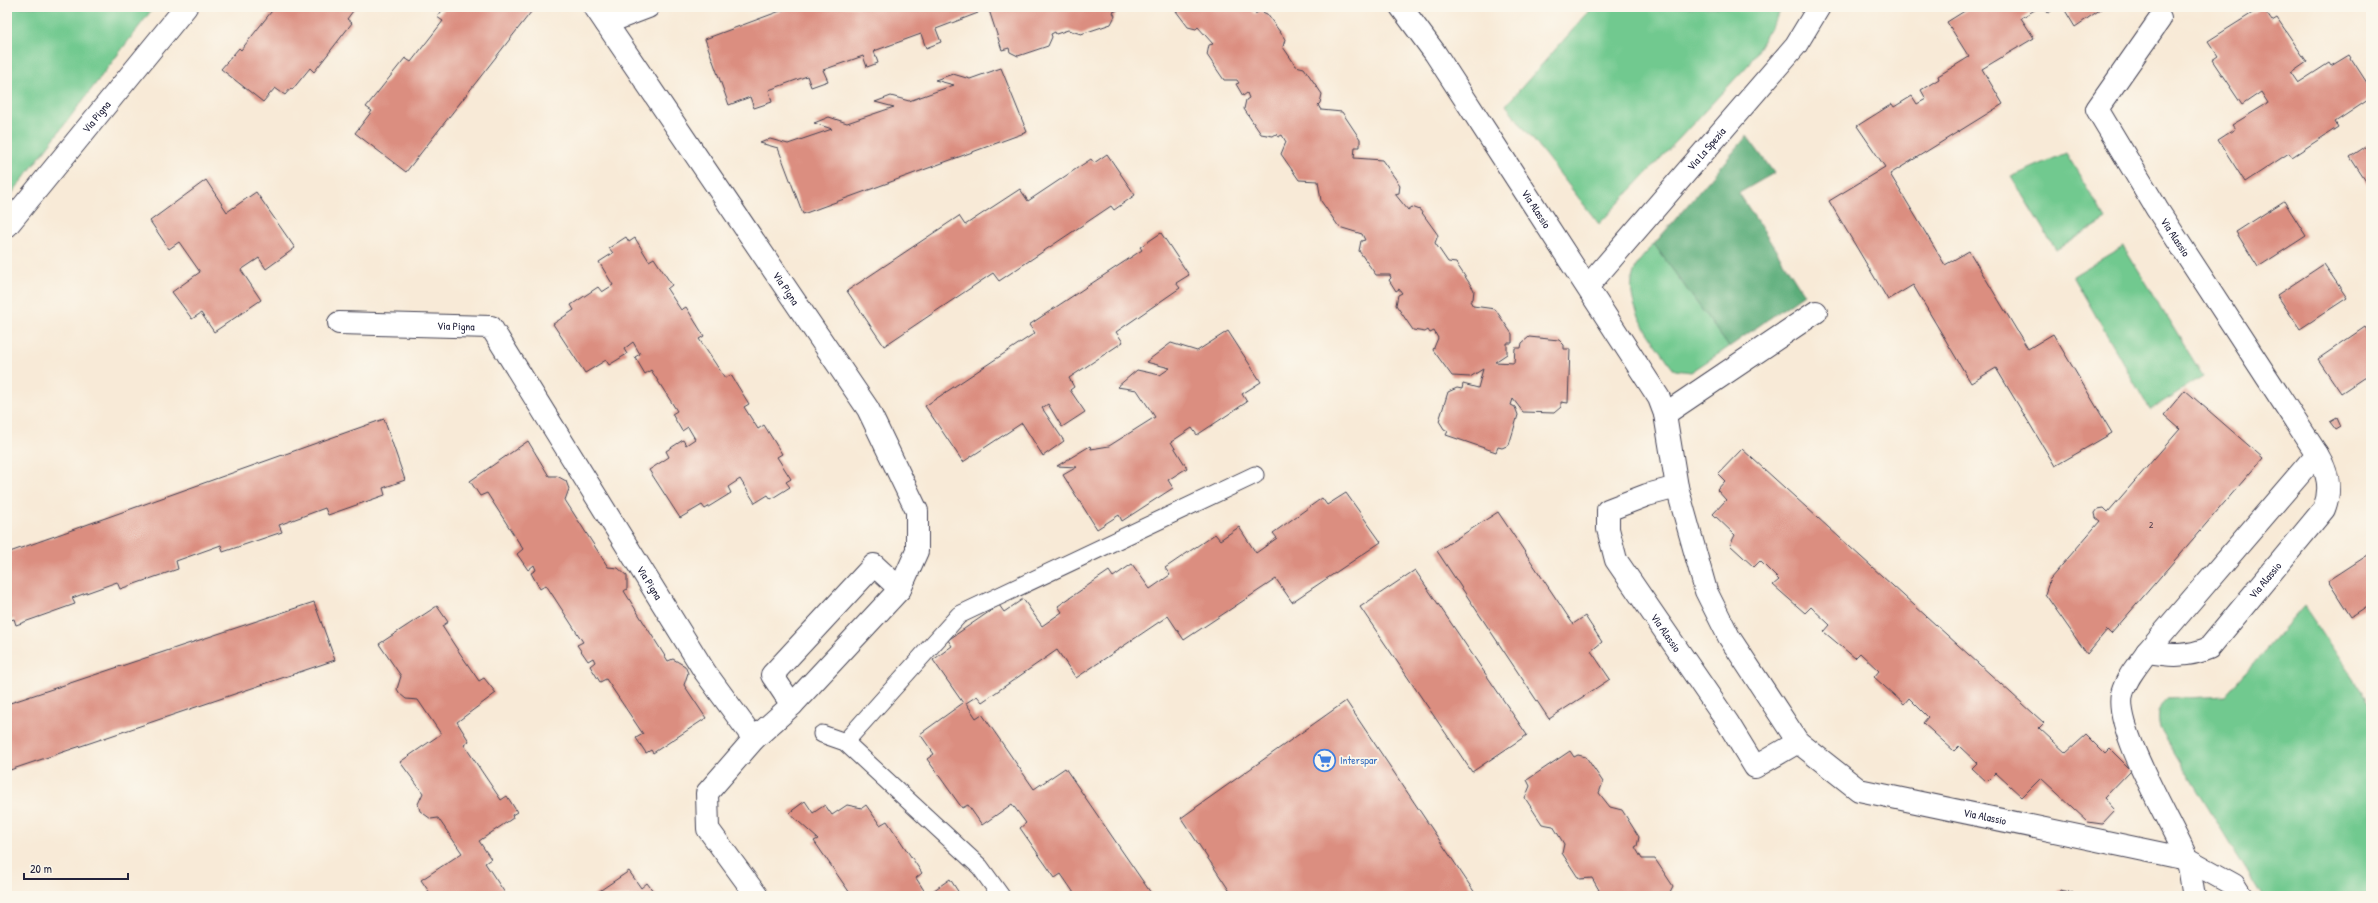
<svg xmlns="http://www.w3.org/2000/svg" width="2378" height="903" viewBox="0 0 2378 903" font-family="'Patrick Hand',sans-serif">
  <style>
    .green { fill: #71c98f; stroke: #4a7665 }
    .forest { fill: #5cad7a; stroke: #3f685a }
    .building { fill: #db8e80 }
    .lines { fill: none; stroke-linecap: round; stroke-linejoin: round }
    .lane-casing { stroke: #424052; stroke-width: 19 }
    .street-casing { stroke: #424052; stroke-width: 24 }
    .lane { stroke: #fff; stroke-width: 17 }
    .street { stroke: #fff; stroke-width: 22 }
    .labels { text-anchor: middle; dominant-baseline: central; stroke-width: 3.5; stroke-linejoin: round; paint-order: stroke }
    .number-label { font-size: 9px; fill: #503d4c }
    .street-label { font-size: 11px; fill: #22223b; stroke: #fbf7ec }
    .shop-label { font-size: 11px; fill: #366cbe; stroke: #fbf7ec; text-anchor: start }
  </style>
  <rect width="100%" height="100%" fill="#fbf7ec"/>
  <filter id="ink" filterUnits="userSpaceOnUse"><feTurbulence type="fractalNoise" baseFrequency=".025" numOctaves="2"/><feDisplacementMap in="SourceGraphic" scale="8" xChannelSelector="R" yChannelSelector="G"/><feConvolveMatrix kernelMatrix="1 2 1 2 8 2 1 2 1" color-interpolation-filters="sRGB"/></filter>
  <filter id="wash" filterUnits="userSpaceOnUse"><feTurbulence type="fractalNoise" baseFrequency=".012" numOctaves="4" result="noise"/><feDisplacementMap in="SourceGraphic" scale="16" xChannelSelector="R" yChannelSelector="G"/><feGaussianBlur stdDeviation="0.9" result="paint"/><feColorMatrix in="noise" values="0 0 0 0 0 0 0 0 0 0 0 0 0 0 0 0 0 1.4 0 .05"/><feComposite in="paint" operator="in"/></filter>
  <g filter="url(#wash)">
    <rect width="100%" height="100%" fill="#f8ead7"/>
    <path class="green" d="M7,7h147l-147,193z
      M1593,7h190l-34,57 -150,160 -93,-119z
      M2066,153l40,66 -50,31 -45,-73z
      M1654,244l75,103 -38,25 -16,-2 -5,-6c-18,-27 -49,-60 -35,-95 3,-9 13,-17 19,-25z
      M2123,246l80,130 -53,34 -77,-134z
      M2304,606l67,99v191h-109l-102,-167c-3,-13 -2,-20 7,-30l58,-3z"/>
    <path class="forest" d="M1747,136l27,37 -35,20 65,101 -75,53 -75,-103z"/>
    <g id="blocks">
      <path class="building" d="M275,7h81l-9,12 5,4 -38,49 -4,-4 -18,22 -1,-2 -6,7 -10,-7 -12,14 -42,-33 18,-21 2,2z
        M445,7h90l-129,165 -51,-39 17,-22 -6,-4 39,-49 6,4 32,-41 -6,-4z
        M791,7h185l2,6 -42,16 5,13 -15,6 -5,-14 -47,17 4,12 -11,4 -4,-11 -40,14 5,11 -17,6 -4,-11 -38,14 3,12 -18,6 -4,-11 -21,8 -24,-66z
        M988,7h130v3l-5,2 2,4 -4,8 -30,10 -13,-4 -12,4 -1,-2 -4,2 1,3 -4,9 -30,10 -8,-4 -1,-4 -7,2z
        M1128,7h14l-9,3z
        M1173,7h77l5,7 5,-3 7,3 18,25 -2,8 13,19 8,2 18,26 -2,9 -2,2 3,5 21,2 18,27v8h-5l-1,11 28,2 18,25 -1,8 -4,1 13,16 4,-3 8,3 18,25 -3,8 13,19 8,1 18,27 -1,9 -3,2 3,5 22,3 17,25v9h-5v11l-12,8 19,1 1,-15h6l1,-5 7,-6 30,3 5,5v4h6l-2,54 -7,-1v5l-7,6 -31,-1 -10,-13 -2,6 4,2 3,8 -9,30 -7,3 -4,-1 -2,5 -50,-17 2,-4 -4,-2 -5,-8 9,-29 9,-4 5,1 1,-5 15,4 5,-19 -13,8 -18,-1 -19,-26 5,-12 -4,-7 -4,2 -2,-3 -3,2 -12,-2 -17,-25 2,-10 4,-2 -3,-4 -3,2 -7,-11 2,-2 -1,-3h-14l-17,-24 2,-10 4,-1 -3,-6 -23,-7 -18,-26 -3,-20 -19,-1 -18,-26 5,-12 -4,-7 -4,2 -2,-3 -3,2 -12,-2 -17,-25 2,-9 3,-2 -2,-5 -4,3 -7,-12 3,-1 -2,-3h-13l-17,-25 2,-10 4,-1 -15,-17 -2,2 -8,-2z
        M1971,7h69l-19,11 13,20 -52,31 21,35 -113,70 55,91 24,-14 59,98 25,-15 59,99 -57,33 -59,-98 -25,15 -58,-98 -25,15 -59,-99 56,-34 -28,-41 35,-22 2,3 18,-11 5,8 9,-5 -5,-9 18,-11 -1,-3 31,-19 -22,-35z
        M2044,7h14l-10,6z
        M2063,7h41l-29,20z
        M2262,7l10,14 5,-3 30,44 -16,11 7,10 31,-20 2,3 18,-11 22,34v9l-36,24 3,5 -46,30 -3,-4 -44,29 -27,-42 17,-11 -3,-4 36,-22 -7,-11 -19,13 -30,-45 6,-4 -10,-15z
        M1001,68l26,64 -224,82 -25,-66 -18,-5 10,-4 18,5 44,-15 -18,-6 15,-6 18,6 47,-16 -19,-5 16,-6 18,5 45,-16 -19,-5 18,-6 17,5z
        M2371,143v46l-21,-32z
        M1107,154l28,41 -21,15 -3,-4 -112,75 -6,-8 -109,73 -37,-55 112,-75 6,9 55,-36 8,12 63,-42 3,4z
        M206,180l21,32 29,-20 39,56 -29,21 -7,-11 -18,12 20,30 -47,32 -13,-19 -9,6 -20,-27 28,-20 -21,-30 -10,7 -19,-28z
        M2284,201l22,35 -48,31 -22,-35z
        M1161,233l28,42 -13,8 4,5 -64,44 7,10 -54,36 5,9 -4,3 15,22 -23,15 -14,-23 -6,4 22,33 -21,15 -21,-33 -59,39 -38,-56 110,-73 -6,-8 113,-75 -2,-3z
        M626,237l3,5 6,-4 14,23 5,-3 18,27 -5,4 14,21 5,-3 18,29 -5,3 26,39 6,-3 18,29 -5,3 14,22 6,-4 18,29 -5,3 14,22 -5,3 4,5 -19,12 -3,-4 -13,8 -15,-24 -12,8 3,6 -26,16 -3,-4 -22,13 -31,-48 20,-13 -3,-6 17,-11 3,5 9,-6 -7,-12 -6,4 -10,-17 5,-3 -26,-41 -6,4 -10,-17 5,-3 -7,-12 -9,7 3,5 -18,11 -3,-5 -21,13 -32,-49 21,-14 -3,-5 27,-18 4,5 11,-7 -14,-23 14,-9 -4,-5z
        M2324,264l23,34 -47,31 -23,-34z
        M2365,327l6,9v37l-30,20 -23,-34z
        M1228,331l33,51 -19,12 5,8 -50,33 -5,-7 -21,14 16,26 -19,12 5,8 -51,33 -3,-6 -22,14 -34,-54 14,-8 -20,-1 33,-20 1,3 18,-3 46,-29 -18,-27 -20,-3 20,-17 23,5 10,-7 -24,-6 25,-19 26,8z
        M2185,390l78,68 -152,176 -4,-4 -20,24 -42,-60 5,-15 50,-58 -4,-3 -1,-5 3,-4 6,-1 4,4 72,-83 -16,-14z
        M2337,418l4,9 -5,3 -6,-8z
        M384,419l21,61 -22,8 2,7 -57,20 -3,-7 -46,17 3,7 -59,20 -2,-7 -45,16 2,8 -58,20 -3,-7 -45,16 3,6 -59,21 -2,-6 -7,2v-68z
        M528,441l21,35h8l9,5 3,8 -4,11 43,67 10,1 9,8v13l-3,2 44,70 5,-2 12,7 3,7 -4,12 22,33 -53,35 -2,-3 -5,3 -10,-15 7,-4 -37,-55 -6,3 -10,-16 5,-4 -2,-4 -5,3 -11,-16 6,-3 -37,-57 -6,4 -9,-16 5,-3 -2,-5 -6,5 -11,-16 6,-5 -36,-56 -7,3 -10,-15z
        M1742,449l302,274 -5,5 27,25 20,-18 19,19 5,-5 21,21 -27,28 11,12 -13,14 -14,-2 -47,-44 -19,19 -26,-24 -9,9 -15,-14 5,-5 -18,-17 -5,5 -31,-28 5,-6 -19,-19 -5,6 -30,-27 5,-6 -19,-18 -5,5 -31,-26 6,-7 -19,-18 -6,6 -32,-28 6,-5 -19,-19 -6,6 -24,-22 5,-10 -22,-21 13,-14 -9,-10 8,-9 -7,-7z
        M1346,493l35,49 -89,60 -16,-23 -92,61 -16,-24 -92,62 -19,-28 -75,52 -5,-6 -11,7 10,15 6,-4 52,75 31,-21 88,128h-77l-15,-22 -6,4 -35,-50 6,-5 -14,-19 -30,21 -14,-20 -6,3 -35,-49 7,-5 -14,-20 43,-31 -30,-43 19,-14 -4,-6 51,-35 5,7 19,-13 19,27 20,-14 -4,-6 51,-35 4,6 19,-13 18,25 20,-14 -5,-7 50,-34 5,6 19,-13 17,26 21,-15 -4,-5 49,-35 5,7z
        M1498,512l75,112 12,-8 17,26 -11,9 19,28 -61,40 -112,-168z
        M2371,553v51l-20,13 -23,-36z
        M1415,570l112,165 -55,37 -112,-165z
        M314,602l21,58 -328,111v-67z
        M437,606l11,16 -6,4 13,20 24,35 5,-3 12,15 -39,29 12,19 -5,4 37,55 6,-4 10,16 -5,3 1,3 -34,23 12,18 -6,4 22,33h-75l-11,-16 41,-27 -24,-35 -7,1 -11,-8 -2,-7 5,-11 -23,-31 41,-28 -23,-34 -12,-1 -6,-5 -3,-5 4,-13 -22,-32z
        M1346,701l131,195h-244l-52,-78z
        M1570,751l4,6 4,-2 8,2 17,25 -4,11 11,14 12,3 17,27 -2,9 -2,1 7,12h13l18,27 -5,10h-73l4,-6 -7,-12 -13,1 -17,-26 2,-9 -11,-18 -11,-2 -17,-26 5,-12 -3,-6z
        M805,801l8,12 12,-8 7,10 15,-10 15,3 4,-3 14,20 7,-4 35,52 -6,5 11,17 23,-16 11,17h-109l-38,-55 4,-2 -29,-26z
        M629,871l12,17 6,-5 10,13h-65z
        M2060,890l15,3 -1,3h-15z"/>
    </g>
  </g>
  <g filter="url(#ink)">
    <use href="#blocks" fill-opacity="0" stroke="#424052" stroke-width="1"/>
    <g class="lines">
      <defs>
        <path id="lane" d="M822,734l23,8 135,125 21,29
          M845,742l114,-127 296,-140"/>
        <g id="street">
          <path id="s1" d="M595,7l273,402 49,102v40l-17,38 -108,116 -38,34 -47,54 1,36 49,67"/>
          <path id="s2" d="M1401,7l34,46 224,345 6,16 12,73 29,104 23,46 69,105 61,48 328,69 47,26 7,11"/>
          <path id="s3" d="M2160,19l-63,90 60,100 160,245 -170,198c-9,13 -21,26 -25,42 -8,35 49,128 64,163 5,11 5,27 8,39"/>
          <path d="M606,23l42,-16"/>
          <path id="s4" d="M7,226l179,-219"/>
          <path id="s5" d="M1588,286l208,-241 23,-38"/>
          <path id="s6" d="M339,323l152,4 214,345 49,67"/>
          <path d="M1665,414l151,-102"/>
          <path id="s7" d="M1677,487l-30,8 -39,15v19l8,31 112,163 27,44 43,-25"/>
          <path id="s8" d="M2147,652c23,4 41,5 62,-4l115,-139c8,-20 4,-37 -7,-55"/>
          <path d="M792,705l-20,-30 102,-110 26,24"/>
        </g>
      </defs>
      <use href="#lane" class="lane-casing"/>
      <use href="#street" class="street-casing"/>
      <use href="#lane" class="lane"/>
      <use href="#street" class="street"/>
    </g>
  </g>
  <defs>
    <symbol id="supermarket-ring" viewBox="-11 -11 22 22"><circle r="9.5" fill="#fbf7ec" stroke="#3f7fe0" stroke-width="1.5"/><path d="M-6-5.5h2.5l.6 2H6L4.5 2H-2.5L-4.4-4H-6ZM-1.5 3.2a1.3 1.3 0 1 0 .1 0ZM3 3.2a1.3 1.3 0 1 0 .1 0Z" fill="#3f7fe0"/></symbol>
  </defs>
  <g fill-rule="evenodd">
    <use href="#supermarket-ring" x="1312" y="748" width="25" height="25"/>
  </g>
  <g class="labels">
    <g class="number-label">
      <text x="2151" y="525">2</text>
    </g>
    <g class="street-label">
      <text stroke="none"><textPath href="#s4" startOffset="141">Via Pigna</textPath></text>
      <text stroke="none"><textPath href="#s5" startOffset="181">Via La Spezia</textPath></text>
      <text stroke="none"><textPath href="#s2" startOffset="243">Via Alassio</textPath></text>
      <text stroke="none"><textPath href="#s3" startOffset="260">Via Alassio</textPath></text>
      <text stroke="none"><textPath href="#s1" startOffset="340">Via Pigna</textPath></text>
      <text stroke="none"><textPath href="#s6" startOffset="117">Via Pigna</textPath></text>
      <text stroke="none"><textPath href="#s8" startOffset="151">Via Alassio</textPath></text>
      <text stroke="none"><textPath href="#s6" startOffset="453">Via Pigna</textPath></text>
      <text stroke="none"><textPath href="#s7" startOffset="212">Via Alassio</textPath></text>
      <text stroke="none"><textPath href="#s2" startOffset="1051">Via Alassio</textPath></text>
    </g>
    <g class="shop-label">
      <text x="1340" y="760">Interspar</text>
    </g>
  </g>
  <rect width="2378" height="903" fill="none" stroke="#fbf7ec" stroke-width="24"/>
  <path d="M24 873v6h104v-6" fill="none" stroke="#22223b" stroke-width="2"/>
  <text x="30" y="873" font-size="12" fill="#22223b" stroke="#fbf7ec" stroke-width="3" paint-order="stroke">20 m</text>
</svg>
